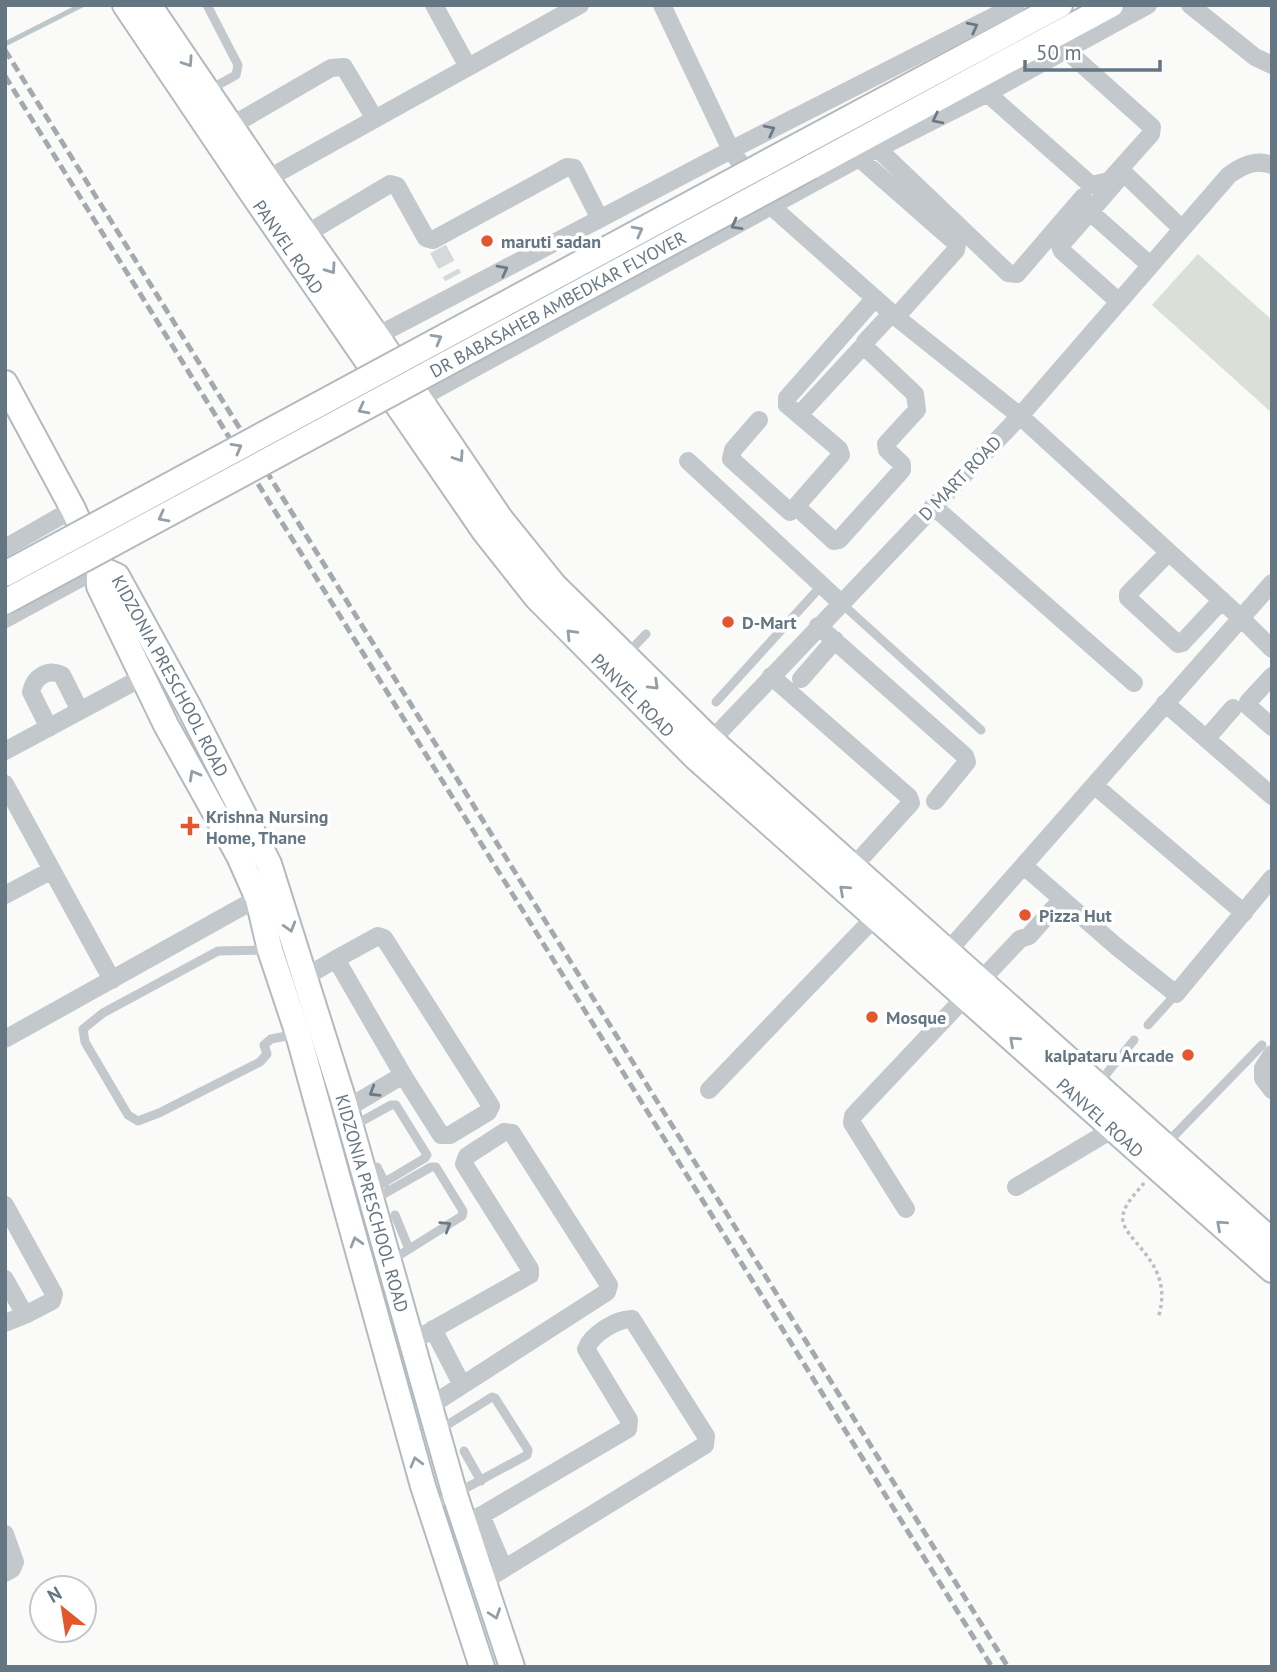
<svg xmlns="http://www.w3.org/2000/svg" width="1277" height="1672" viewBox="0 0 1277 1672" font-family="'PT Sans',sans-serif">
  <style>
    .green { fill: #dadfd7 }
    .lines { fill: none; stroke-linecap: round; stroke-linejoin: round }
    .stream { stroke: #bbc7cb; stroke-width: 5 }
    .street-tunnel { stroke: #d5d9db; stroke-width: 18; stroke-dasharray: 18 9; stroke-linecap: butt }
    .secondary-casing { stroke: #b3babf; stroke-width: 28 }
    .path { stroke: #bbbfc2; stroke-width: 3.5; stroke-dasharray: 3.5 3.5; stroke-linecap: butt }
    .lane { stroke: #c3c8cc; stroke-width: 9 }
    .street { stroke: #c3c8cc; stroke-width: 18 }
    .secondary { stroke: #fff; stroke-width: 24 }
    .rail { stroke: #a2aab0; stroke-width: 5; stroke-dasharray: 10 5; stroke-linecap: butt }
    .secondary-bridge-casing { stroke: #b3babf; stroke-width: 28; stroke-linecap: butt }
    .secondary-bridge { stroke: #fff; stroke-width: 24 }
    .oneway { stroke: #6a7a87 }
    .oneway2 { stroke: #939fa8 }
    .poi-dot { fill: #e4572e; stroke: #fff; stroke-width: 2.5 }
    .labels { text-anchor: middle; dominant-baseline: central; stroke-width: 7; stroke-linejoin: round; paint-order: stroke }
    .poi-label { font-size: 18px; font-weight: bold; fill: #657683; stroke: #fff; text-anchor: start }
    .street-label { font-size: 18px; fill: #657683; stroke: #fff }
  </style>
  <rect width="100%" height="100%" fill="#fafaf8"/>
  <path class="green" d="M1198,254l74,66v93l-120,-108z"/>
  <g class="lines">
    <path class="stream" d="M5,44l77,-39"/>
    <path class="street-tunnel" d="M438,249l15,28"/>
    <defs>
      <g id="secondary">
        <path id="s1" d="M125,5l124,184 235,342 53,67 158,159 577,513"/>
        <path d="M149,5l118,174 110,157 123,182 54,67 157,155 561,501"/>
        <path d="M799,145l261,-140"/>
        <path d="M811,167l300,-162"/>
        <path d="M5,383l68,126 26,59v18l67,139 73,131 19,43 12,51 28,84 125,452 59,181"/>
        <path id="s2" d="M99,568l18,8 73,133 79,155 73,231 113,400 57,172"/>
      </g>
    </defs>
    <use href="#secondary" class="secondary-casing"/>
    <path class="path" d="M1144,1183c-7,9 -19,20 -21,32 -5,25 54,45 35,103"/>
    <path class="lane" d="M207,5l31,60 -2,10 -27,15
      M840,602l141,128
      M626,655l20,-21
      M716,702l106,-117
      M269,950l-51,1 -115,62 -20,16 2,13 43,73 10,6 21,-8 101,-51 7,-8 -3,-9 7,-6 26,-5
      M1148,1025l28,-31
      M1098,1084l36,-44
      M353,1126l38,-21h5l31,50 -2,3 -55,33
      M1166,1144l96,-99
      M377,1167l8,16
      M373,1200l58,-33h5l27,44 -1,5 -72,45
      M395,1215l14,34
      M464,1451l17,30
      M431,1507l96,-52 1,-5 -33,-52 -3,-1 -53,33"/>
    <path class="street" d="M434,5l34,62
      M662,5l69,145 40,56 125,111 124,99 221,202 31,31
      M1190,5l65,52 17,8
      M987,93l104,92 18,-4 42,-47 1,-7 -86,-77
      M231,126l100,-58 13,-1 31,52
      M878,149l130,124 9,1 66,-77
      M859,158l98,86 -1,6 -60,67
      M258,184l322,-179
      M1090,212l60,53
      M306,234l84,-50 7,2 29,52 7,2 134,-73 7,1 26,51
      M1118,301l-56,-50 -2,-5 62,-71 3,-1 57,55
      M369,340l362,-190 285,-145
      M865,342l27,-29
      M409,404l450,-246 119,-60 170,-93
      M799,415l62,-67h5l49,46 2,16 -31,34 1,6 15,14v6l-63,70 -5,1 -35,-32 -1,-5 43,-49 -2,-6 -52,-44v-7l88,-100
      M759,420l-26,30 -2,9 59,53
      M688,461l152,141
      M933,506l201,177
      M5,548l68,-39
      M1169,552l-41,42v4l50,46 4,-1 40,-43
      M5,619l94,-51
      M818,626l147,130 2,6 -32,39
      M771,676l138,121 2,6 -58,64
      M1272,676l-24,26v4l24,21
      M801,679l34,-39
      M1165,703l107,93
      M49,728l-18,-36c3,-15 17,-24 31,-17l18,36
      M1206,739l27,-31
      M705,747l315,-331 209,-241c14,-10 27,-16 43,-10
      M5,751l138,-74
      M5,784l107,196
      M1094,785l150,128
      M1024,866l93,81 59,47 96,-116
      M5,895l47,-25
      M378,936l6,2 107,168 -3,6 -38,23h-9l-38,-60 -67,-116z
      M941,959l331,-376
      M305,977l31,-18
      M5,1039l260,-145
      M1272,1054l-9,14v10l9,12
      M709,1090l166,-173
      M346,1109l57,-34
      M1016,1187l97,-58
      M5,1205l49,89 -2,7 -27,14 -20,-36
      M906,1209l-54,-86 1,-7 167,-177 9,-3 33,-37
      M5,1323l20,-8
      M433,1329l29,56
      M411,1342l119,-67v-6l-66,-105 3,-8 37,-24 8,1 97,152 -2,7 -177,114
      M481,1515l23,54
      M465,1525l163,-96 1,-9 -43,-71c6,-15 30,-30 46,-30l74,117 -1,9 -221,136
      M5,1534l10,28 -3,7 -7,4"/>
    <use href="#secondary" class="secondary"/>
    <path class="rail" d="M5,50l1003,1617
      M5,76l987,1591"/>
    <defs>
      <g id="secondary-bridge">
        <path d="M5,574l794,-429"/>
        <path id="s3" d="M5,602l806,-435"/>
      </g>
    </defs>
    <use href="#secondary-bridge" class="secondary-bridge-casing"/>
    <use href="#secondary-bridge" class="secondary-bridge"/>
  </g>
  <defs><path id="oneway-chevron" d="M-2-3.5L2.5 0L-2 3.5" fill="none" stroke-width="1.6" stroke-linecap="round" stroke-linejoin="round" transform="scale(1.75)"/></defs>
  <g class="oneway">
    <use href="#oneway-chevron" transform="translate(973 27) rotate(-27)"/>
    <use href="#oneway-chevron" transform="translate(937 119) rotate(153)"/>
    <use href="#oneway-chevron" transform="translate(770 130) rotate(-27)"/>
    <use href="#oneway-chevron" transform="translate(736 225) rotate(151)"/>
    <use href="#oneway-chevron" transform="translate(503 270) rotate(-28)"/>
    <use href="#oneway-chevron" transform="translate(374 1092) rotate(149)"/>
    <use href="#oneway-chevron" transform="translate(446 1226) rotate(-32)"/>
  </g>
  <g class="oneway2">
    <use href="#oneway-chevron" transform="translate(188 62) rotate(56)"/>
    <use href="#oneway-chevron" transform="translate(638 231) rotate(-28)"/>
    <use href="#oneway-chevron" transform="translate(331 269) rotate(55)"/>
    <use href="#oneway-chevron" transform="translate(437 339) rotate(-29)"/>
    <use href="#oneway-chevron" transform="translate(363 409) rotate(152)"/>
    <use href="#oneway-chevron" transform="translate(237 448) rotate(-29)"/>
    <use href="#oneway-chevron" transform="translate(459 457) rotate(56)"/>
    <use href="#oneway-chevron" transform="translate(163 517) rotate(152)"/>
    <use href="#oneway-chevron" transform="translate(571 634) rotate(-134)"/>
    <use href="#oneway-chevron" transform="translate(654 685) rotate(44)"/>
    <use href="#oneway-chevron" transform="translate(194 775) rotate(-119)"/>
    <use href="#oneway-chevron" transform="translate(844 890) rotate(-138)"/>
    <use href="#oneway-chevron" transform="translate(290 927) rotate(73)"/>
    <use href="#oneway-chevron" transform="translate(1014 1041) rotate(-138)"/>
    <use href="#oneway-chevron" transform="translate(1221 1225) rotate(-138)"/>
    <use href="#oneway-chevron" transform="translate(356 1242) rotate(-106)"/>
    <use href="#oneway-chevron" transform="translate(416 1462) rotate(-105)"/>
    <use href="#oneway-chevron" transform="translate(495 1614) rotate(71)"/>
  </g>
  <g class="poi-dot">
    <circle cx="487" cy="241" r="7"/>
    <circle cx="728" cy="622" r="7"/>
    <path d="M186.5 815.5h7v7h7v7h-7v7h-7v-7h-7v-7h7z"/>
    <circle cx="1025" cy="915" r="7"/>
    <circle cx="872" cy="1017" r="7"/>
    <circle cx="1188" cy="1055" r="7"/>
  </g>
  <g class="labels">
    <g class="poi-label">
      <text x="501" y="241">maruti sadan</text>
      <text x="742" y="622">D-Mart</text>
      <text x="206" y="816">Krishna Nursing<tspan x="206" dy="21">Home, Thane</tspan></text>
      <text x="1039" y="915">Pizza Hut</text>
      <text x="886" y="1017">Mosque</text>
      <text x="1174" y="1055" text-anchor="end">kalpataru Arcade</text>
    </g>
    <g class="street-label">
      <text stroke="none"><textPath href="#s1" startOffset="292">PANVEL ROAD</textPath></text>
      <text stroke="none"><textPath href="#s3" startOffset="628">DR BABASAHEB AMBEDKAR FLYOVER</textPath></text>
      <text transform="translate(960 478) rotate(-46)">D MART ROAD</text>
      <text stroke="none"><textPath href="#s2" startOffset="133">KIDZONIA PRESCHOOL ROAD</textPath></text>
      <text stroke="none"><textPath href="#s1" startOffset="859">PANVEL ROAD</textPath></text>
      <text stroke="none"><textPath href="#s1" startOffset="1489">PANVEL ROAD</textPath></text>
      <text stroke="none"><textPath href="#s2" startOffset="700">KIDZONIA PRESCHOOL ROAD</textPath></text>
    </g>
  </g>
  <rect width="1277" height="1672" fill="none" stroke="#657683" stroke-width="14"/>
  <g transform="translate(63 1609) rotate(330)"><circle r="33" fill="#ffffff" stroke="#c1c8cd" stroke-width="2"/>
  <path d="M0-5L12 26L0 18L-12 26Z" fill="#e4572e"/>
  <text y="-10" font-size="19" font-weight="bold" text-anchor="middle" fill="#657683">N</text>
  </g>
  <path d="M1025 60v10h135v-10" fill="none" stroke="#657683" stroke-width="3.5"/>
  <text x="1036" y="60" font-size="21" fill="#657683" stroke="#ffffff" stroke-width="5" paint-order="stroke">50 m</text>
</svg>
